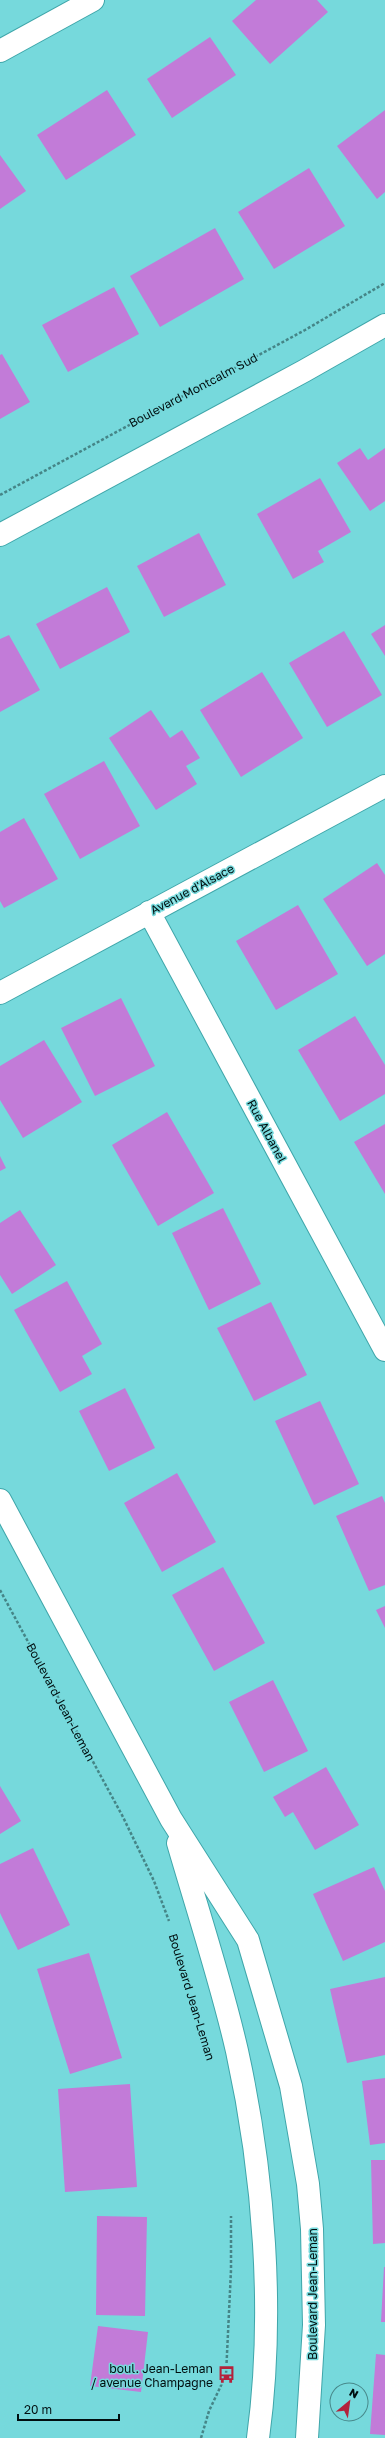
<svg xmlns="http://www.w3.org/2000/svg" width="385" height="2438" viewBox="0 0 385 2438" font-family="'Golos Text',sans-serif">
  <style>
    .building { fill: #c27bd8 }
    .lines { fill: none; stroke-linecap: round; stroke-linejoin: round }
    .minor-casing { stroke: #3fa6aa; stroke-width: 24 }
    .path { stroke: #458587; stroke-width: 2.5; stroke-dasharray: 3 2; stroke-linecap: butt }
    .minor { stroke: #fff; stroke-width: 22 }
    .labels { text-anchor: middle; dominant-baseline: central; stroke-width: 3; stroke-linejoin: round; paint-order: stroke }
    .street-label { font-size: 12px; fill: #000f10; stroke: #76d9dc }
    .poi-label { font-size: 12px; fill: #000f10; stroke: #76d9dc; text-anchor: end }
  </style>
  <rect width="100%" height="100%" fill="#76d9dc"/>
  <path class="building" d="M256,0h61l11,12 -58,52 -38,-43z
    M210,37l26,38 -64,43 -25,-39z
    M107,90l29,45 -70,45 -29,-45z
    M385,110v82l-8,7 -40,-53z
    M0,155l26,36 -26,18z
    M309,168l36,58 -71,43 -36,-57z
    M215,228l29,51 -84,48 -30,-51z
    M114,287l25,47 -71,38 -26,-47z
    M2,354l28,48 -30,17v-64z
    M360,448l8,12 17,-12v53l-15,10 -33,-48z
    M320,478l31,54 -33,19 6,11 -31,17 -36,-65z
    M199,533l27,52 -62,32 -27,-51z
    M107,587l23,45 -70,37 -24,-45z
    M385,625v31l-14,-22z
    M344,631l38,64 -55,32 -38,-64z
    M9,635l31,55 -40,22v-73z
    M262,672l41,66 -62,39 -41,-67z
    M151,710l19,28 12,-8 18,28 -14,8 11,18 -41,26 -47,-72z
    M104,761l36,65 -60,33 -36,-65z
    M24,818l34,61 -54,29 -4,-7v-69z
    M377,863l8,12v79l-18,12 -44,-67z
    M298,905l40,69 -62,36 -40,-69z
    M121,998l34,68 -60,30 -34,-68z
    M355,1016l30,49v29l-45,27 -42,-71z
    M44,1040l38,62 -59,36 -23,-38v-34z
    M167,1112l47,81 -56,33 -46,-81z
    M385,1124v70l-31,-52z
    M0,1156l6,12 -6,3z
    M223,1208l38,76 -52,26 -37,-77z
    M20,1210l36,55 -44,29 -12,-19v-52z
    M67,1281l35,63 -20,12 10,18 -32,18 -46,-82z
    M271,1302l36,73 -53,26 -37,-73z
    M125,1388l30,60 -46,23 -30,-60z
    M320,1401l39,83 -45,21 -39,-84z
    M177,1473l39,69 -54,30 -38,-69z
    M382,1496l3,7v82l-16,6 -33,-75z
    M223,1567l42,76 -51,28 -42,-76z
    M385,1606v22l-9,-18z
    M273,1680l35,71 -44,21 -35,-70z
    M326,1767l33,58 -44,25 -22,-38 -8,5 -12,-20z
    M0,1786l21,35 -21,13z
    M33,1848l37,77 -52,25 -18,-37v-49z
    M374,1867l11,24v51l-42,19 -30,-67z
    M89,1953l33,105 -52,16 -33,-105z
    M385,1977v78l-38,8 -17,-74z
    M385,2078v65l-15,2 -8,-64z
    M130,2084l7,103 -72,5 -7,-103z
    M371,2160h14v83l-12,1z
    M97,2216l50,1 -2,99 -49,-1z
    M384,2267h1v55h-4z
    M98,2326l50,6 -7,60 -51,-6z
    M376,2354l9,1v80l-15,-1z"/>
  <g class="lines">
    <defs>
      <path id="minor" d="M0,51l93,-51
        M0,535l304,-164 81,-46
        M149,912l236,438
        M0,993l385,-207
        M0,1500l171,319 77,121 43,146 17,98 4,45 2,96 -7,113
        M178,1843c20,69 43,138 59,208 27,123 38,262 21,387"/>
    </defs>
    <use href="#minor" class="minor-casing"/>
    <path class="path" d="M0,495l305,-165 80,-47
      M0,1590l123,227 31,64 15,40
      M201,2438l8,-27 17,-36 5,-105v-54"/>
    <use href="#minor" class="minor"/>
  </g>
  <defs>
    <symbol id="bus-bare" viewBox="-9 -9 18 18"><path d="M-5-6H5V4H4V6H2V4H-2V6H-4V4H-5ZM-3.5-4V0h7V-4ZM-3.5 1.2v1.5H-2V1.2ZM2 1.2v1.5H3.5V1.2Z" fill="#b4223b" stroke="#76d9dc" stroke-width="2.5" paint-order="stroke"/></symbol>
  </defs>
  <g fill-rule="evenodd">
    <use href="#bus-bare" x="214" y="2362" width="25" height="25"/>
  </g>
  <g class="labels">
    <g class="street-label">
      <text transform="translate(193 390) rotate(-28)">Boulevard Montcalm Sud</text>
      <text transform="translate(192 889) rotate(-28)">Avenue d'Alsace</text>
      <text transform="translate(267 1131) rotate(62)">Rue Albanel</text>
      <text transform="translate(61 1702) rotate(62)">Boulevard Jean-Leman</text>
      <text transform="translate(192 1997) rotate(73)">Boulevard Jean-Leman</text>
      <text transform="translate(312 2294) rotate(-90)">Boulevard Jean-Leman</text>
    </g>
    <g class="poi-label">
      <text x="213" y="2368">boul. Jean-Leman<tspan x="213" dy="14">/ avenue Champagne</tspan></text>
    </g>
  </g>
  <g transform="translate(349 2402) rotate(29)"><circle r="19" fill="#76d9dc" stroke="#47888a"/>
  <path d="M0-3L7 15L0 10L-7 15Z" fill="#b4223b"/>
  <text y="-6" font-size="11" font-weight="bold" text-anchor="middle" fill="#000f10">N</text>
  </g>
  <path d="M18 2414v6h101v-6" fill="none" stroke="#000f10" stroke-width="2"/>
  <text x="24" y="2414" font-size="12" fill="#000f10" stroke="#76d9dc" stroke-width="3" paint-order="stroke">20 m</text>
</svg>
